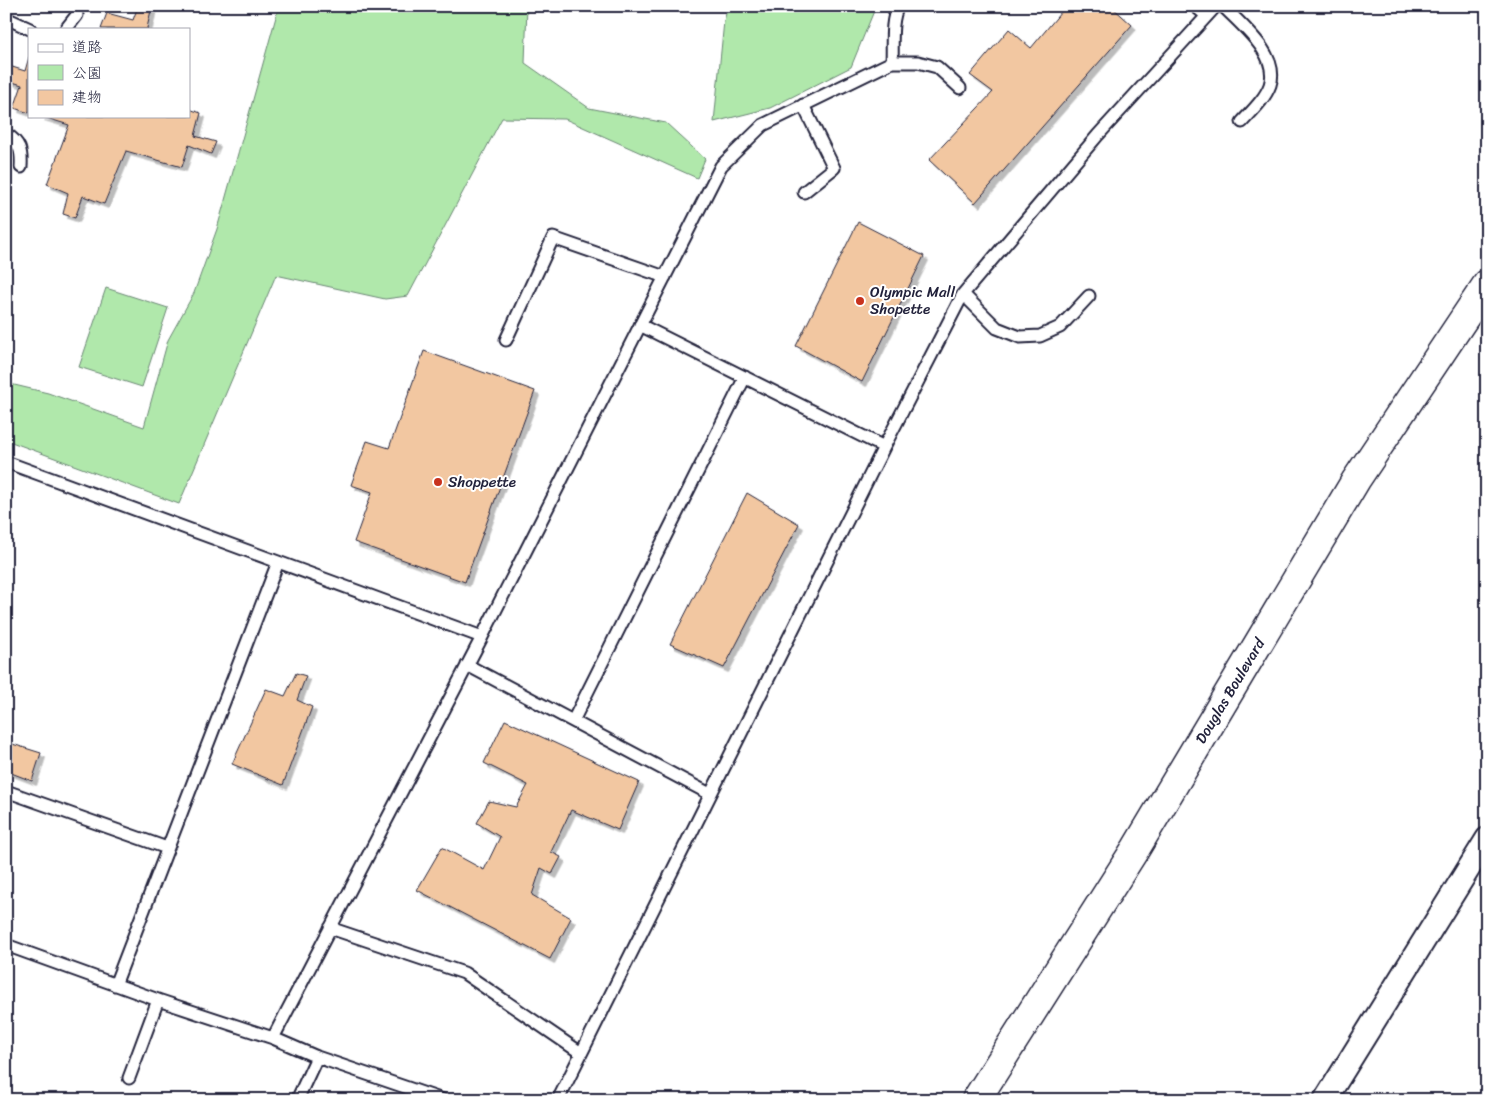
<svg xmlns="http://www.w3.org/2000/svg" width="1493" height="1106" viewBox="0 0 1493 1106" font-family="Sriracha,'Klee One',sans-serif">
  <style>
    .green { fill: #b0e8ab; stroke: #698573 }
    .building { fill: #f2c7a1; stroke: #22223b; filter: url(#shadow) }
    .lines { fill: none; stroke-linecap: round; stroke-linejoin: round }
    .service-casing { stroke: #22223b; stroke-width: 15 }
    .minor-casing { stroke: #22223b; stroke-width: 26 }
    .tertiary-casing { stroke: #22223b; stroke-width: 31 }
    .service { stroke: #fff; stroke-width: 11 }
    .minor { stroke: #fff; stroke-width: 22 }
    .tertiary { stroke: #fff; stroke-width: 28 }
    .poi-dot { fill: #c8321e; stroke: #fff; stroke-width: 2 }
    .labels { text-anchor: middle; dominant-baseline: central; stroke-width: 4; stroke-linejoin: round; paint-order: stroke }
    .poi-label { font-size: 15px; fill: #22223b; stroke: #fff; text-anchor: start }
    .street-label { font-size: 15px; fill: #22223b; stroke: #fff }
  </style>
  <defs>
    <filter id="shadow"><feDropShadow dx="4.5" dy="4.5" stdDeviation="0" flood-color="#0004"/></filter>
  </defs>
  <rect width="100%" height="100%" fill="#fff"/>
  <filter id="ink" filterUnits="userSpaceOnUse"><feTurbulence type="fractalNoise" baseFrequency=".02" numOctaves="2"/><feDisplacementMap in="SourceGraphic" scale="10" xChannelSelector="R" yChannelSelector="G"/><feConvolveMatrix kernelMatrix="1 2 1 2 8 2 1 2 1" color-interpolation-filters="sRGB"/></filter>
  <g filter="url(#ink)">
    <path class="green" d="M279,6h248l-2,57 64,45 77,15 39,36 -8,19 -132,-59 -63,-1 -94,178 -23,3 -109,-24 -97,229 -173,-64v-57l42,10 96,34 24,-87 26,-47 23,-64z
      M728,6h148l-25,61 -81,41 -56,14 10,-101z
      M106,288l62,20 -26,79 -63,-20z"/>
    <path class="building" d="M138,6h14l-5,22 1,1h-47l6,-16 26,7z
      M1066,6h45l21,19 -157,178 -46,-43 64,-68 -23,-17 39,-46 22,19z
      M29,57v56l-15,-5 8,-23 -16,-5v-15l19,6z
      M189,109l12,4 -6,23 21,6 -5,12 -22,-9 -7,22 -56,-16 -22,53 -21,-8 -8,22 -12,-4 5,-21 -21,-9 22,-59 -29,-9h149z
      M858,222l66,34 -62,126 -66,-36z
      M424,351l111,40 -70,191 -111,-40 18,-50 -21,-7 16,-44 22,7z
      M747,493l52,31 -75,144 -54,-24z
      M296,673l10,3 -9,24 15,7 -29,78 -51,-21 34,-75 19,7z
      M505,720l134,62 -21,48 -47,-20 -20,42 10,5 -9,17 -11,-6 -9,27 39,23 -21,41 -133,-69 25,-43 42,23 16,-33 -23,-14 12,-22 27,6 12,-22 -44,-22z
      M6,742l35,11 -9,28 -26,-10z"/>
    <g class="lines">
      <defs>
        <path id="service" d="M1195,6l12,10
          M1223,6c19,20 57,49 47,79 -5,14 -18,26 -28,37
          M6,18l24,11
          M66,29l11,-14
          M892,62c1,-17 -2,-40 6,-56
          M803,105l31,63 -30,24
          M6,134c14,8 16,18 15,33
          M963,294l34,34 23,9 20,-1 20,-9 29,-31
          M640,325l244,122
          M506,340l47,-102 112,39
          M6,462l476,175
          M467,665l243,129
          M573,721l172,-344
          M6,791l161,57
          M330,928l134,45 117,80
          M6,945l152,55 115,38 44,19 126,43
          M115,985l163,-423
          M273,1038l209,-401 239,-471 42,-41 129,-63h26l19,5 23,21
          M129,1078l29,-78
          M297,1100l20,-43
          M558,1100l326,-653 79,-153 135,-159 118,-129"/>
        <path id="minor" d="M1325,1100l162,-261"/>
        <path id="tertiary" d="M976,1100l160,-252 220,-368 131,-196"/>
      </defs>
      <use href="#service" class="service-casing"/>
      <use href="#minor" class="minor-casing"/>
      <use href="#tertiary" class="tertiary-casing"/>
      <use href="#service" class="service"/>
      <use href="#minor" class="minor"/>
      <use href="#tertiary" class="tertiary"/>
    </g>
  </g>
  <g class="poi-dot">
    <circle cx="860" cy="301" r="5"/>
    <circle cx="438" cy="482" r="5"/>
  </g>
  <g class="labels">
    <g class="poi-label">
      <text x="870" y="292">Olympic Mall<tspan x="870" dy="17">Shopette</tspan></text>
      <text x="448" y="482">Shoppette</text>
    </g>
    <g class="street-label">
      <text transform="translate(1230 691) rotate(-59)">Douglas Boulevard</text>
    </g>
  </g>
  <rect width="1493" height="1106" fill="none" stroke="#fff" stroke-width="25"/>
  <rect x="12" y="12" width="1468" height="1081" fill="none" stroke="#22223b" stroke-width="2" filter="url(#ink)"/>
  <rect x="28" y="28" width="162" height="90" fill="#ffffff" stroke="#a7a7b1"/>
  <rect x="38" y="44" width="25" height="8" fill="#ffffff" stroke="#a7a7b1"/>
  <text x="72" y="52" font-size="15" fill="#22223b">道路</text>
  <rect x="38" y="65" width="25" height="15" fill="#b0e8ab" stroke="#a7a7b1"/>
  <text x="72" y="78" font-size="15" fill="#22223b">公園</text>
  <rect x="38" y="90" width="25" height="15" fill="#f2c7a1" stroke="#a7a7b1"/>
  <text x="72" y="102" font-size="15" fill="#22223b">建物</text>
</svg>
